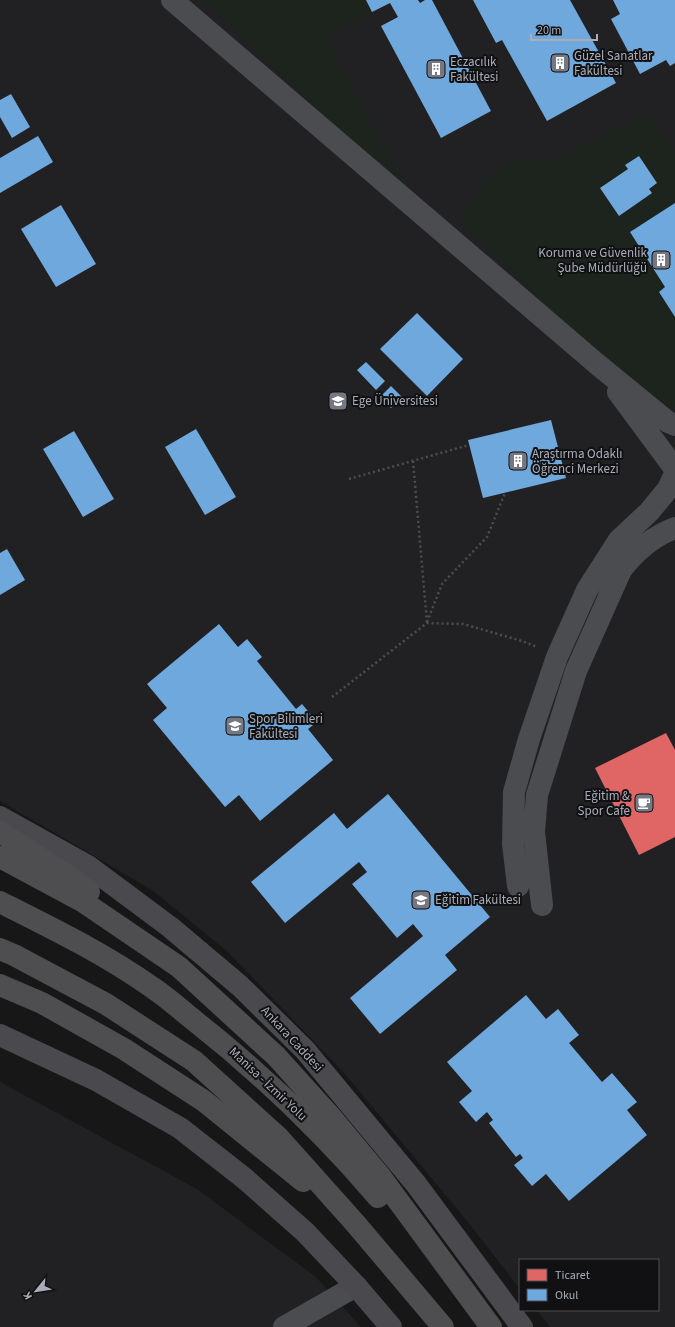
<svg xmlns="http://www.w3.org/2000/svg" width="675" height="1327" viewBox="0 0 675 1327" font-family="'Source Sans 3',sans-serif">
  <style>
    .built { fill: #212123 }
    .green { fill: #1d241e }
    .shops { fill: #e06666 }
    .schools { fill: #6fa8dc }
    .lines { fill: none; stroke-linecap: round; stroke-linejoin: round }
    .path { stroke: #4d4e52; stroke-width: 2.5; stroke-dasharray: 2 3; stroke-linecap: butt }
    .street { stroke: #4b4c50; stroke-width: 22 }
    .secondary { stroke: #4a4a4e; stroke-width: 22 }
    .highway { stroke: #4e4e51; stroke-width: 22 }
    .labels { text-anchor: middle; dominant-baseline: central; stroke-width: 4; stroke-linejoin: round; paint-order: stroke }
    .poi-label { font-size: 13px; fill: #a8adb8; stroke: #111113; text-anchor: start }
    .street-label { font-size: 13px; fill: #a8adb8; stroke: #111113 }
  </style>
  <rect width="100%" height="100%" fill="#171717"/>
  <path class="built" d="M0,0h675v1327h-125l-13,-17h121v-50h-138v29l-53,-68 -122,-147 -117,-122 -76,-62 -152,-89z
    M0,1082l197,107 119,88 45,50h-361z"/>
  <path class="green" d="M200,0h166l6,12 -47,26 86,159z
    M648,112l27,42v254l-17,-9 -55,-39 -144,-138 30,-50 19,-11 48,-1z"/>
  <path class="shops" d="M666,733l9,17v87l-36,18 -44,-87z"/>
  <path class="schools" d="M366,0h52l2,3 5,-3h7l59,111 -50,27 -60,-112 17,-9 -8,-14 -18,9z
    M473,0h97l46,83 -69,38 -45,-81 -6,3z
    M613,0h62v63l-5,3 -4,-6 -26,14 -29,-55 9,-5z
    M11,94l19,33 -18,11 -12,-21v-17z
    M38,136l15,26 -53,31v-35z
    M639,156l18,27 -8,6 3,4 -33,23 -19,-28 28,-19 -3,-4z
    M675,203v114l-16,-25 6,-5 -35,-55z
    M61,205l35,59 -40,23 -35,-58z
    M417,313l46,46 -36,37 -47,-47z
    M366,362l19,19 -9,9 -19,-20z
    M391,386l11,11 -11,11 -11,-11z
    M551,420l15,58 -83,20 -15,-58z
    M196,429l40,68 -31,18 -40,-68z
    M74,431l40,68 -31,18 -40,-68z
    M7,549l18,31 -25,15v-42z
    M219,624l19,23 9,-8 15,18 -5,4 39,48 6,-5 15,18 -9,7 25,31 -73,61 -21,-26 -14,12 -72,-87 14,-12 -20,-24z
    M388,794l102,123 -45,38 12,15 -77,64 -30,-36 73,-62 -10,-12 -16,14 -45,-54 15,-12 -8,-10 -74,61 -34,-41 83,-69 13,16z
    M526,995l20,24 12,-10 21,26 -10,8 33,39 10,-9 25,29 -10,8 20,25 -78,66 -23,-27 -14,12 -18,-21 9,-7 -3,-4 -4,3 -27,-34 4,-3 -6,-8 -11,10 -17,-20 13,-11 -25,-29z"/>
  <g class="lines">
    <path class="path" d="M413,461l14,162
      M349,479l120,-34
      M427,622l15,-38 45,-47 18,-44
      M332,697l95,-74 36,1 59,17 15,6"/>
    <path class="street" d="M172,0l425,364 71,58 7,3
      M618,392l57,77
      M518,886l-5,-42 1,-52 15,-53 28,-82 30,-67 32,-50 30,-28 19,-23 7,-15
      M542,905l-8,-73 3,-37 39,-124 45,-101c14,-18 32,-34 54,-42
      M284,1327l72,-41"/>
    <path class="secondary" d="M0,817l88,49 82,61 70,59 65,64 111,134 106,143
      M0,1035l96,45 84,48 64,50 61,54 51,54 35,41"/>
    <path class="highway" d="M0,832l77,50 12,10
      M0,857l82,44 97,66 97,89 55,61 49,59 111,151
      M0,902c52,26 105,52 153,86 15,10 28,22 43,34 66,52 127,111 182,175
      M0,949l14,6 92,49 88,57 85,77 76,85 88,104
      M0,985l42,18 82,46 80,52 99,80"/>
  </g>
  <defs>
    <symbol id="building-square" viewBox="-11 -11 22 22"><rect x="-9" y="-9" width="18" height="18" rx="4" fill="#757880" stroke="#111113"/><path d="M-4-6H4V6H1V3H-1V6H-4ZM-2.5-4.3h1.7v1.8h-1.7ZM.8-4.3h1.7v1.8H.8ZM-2.5-1h1.7V.8h-1.7ZM.8-1h1.7V.8H.8Z" fill="#fff"/></symbol>
    <symbol id="university-square" viewBox="-11 -11 22 22"><rect x="-9" y="-9" width="18" height="18" rx="4" fill="#757880" stroke="#111113"/><path d="M0-5L7-2L0 1L-7-2ZM-4 1L0 2.5L4 1V4Q0 6-4 4Z" fill="#fff"/></symbol>
    <symbol id="cafe-square" viewBox="-11 -11 22 22"><rect x="-9" y="-9" width="18" height="18" rx="4" fill="#757880" stroke="#111113"/><path d="M-5.5-4.5H6V0H3Q3 3.5 0 3.5H-2.5Q-5.5 3.5-5.5 0ZM3-3.2v2h1.7v-2ZM-6 4.5H4V6H-6Z" fill="#fff"/></symbol>
  </defs>
  <g fill-rule="evenodd">
    <use href="#building-square" x="549" y="52" width="22" height="22"/>
    <use href="#building-square" x="425" y="58" width="22" height="22"/>
    <use href="#building-square" x="650" y="249" width="22" height="22"/>
    <use href="#university-square" x="327" y="390" width="22" height="22"/>
    <use href="#building-square" x="507" y="450" width="22" height="22"/>
    <use href="#university-square" x="224" y="715" width="22" height="22"/>
    <use href="#cafe-square" x="633" y="792" width="22" height="22"/>
    <use href="#university-square" x="410" y="889" width="22" height="22"/>
  </g>
  <g class="labels">
    <g class="poi-label">
      <text x="574" y="56">Güzel Sanatlar<tspan x="574" dy="15">Fakültesi</tspan></text>
      <text x="450" y="62">Eczacılık<tspan x="450" dy="15">Fakültesi</tspan></text>
      <text x="647" y="253" text-anchor="end">Koruma ve Güvenlik<tspan x="647" dy="15">Şube Müdürlüğü</tspan></text>
      <text x="352" y="401">Ege Üniversitesi</text>
      <text x="532" y="454">Araştırma Odaklı<tspan x="532" dy="15">Öğrenci Merkezi</tspan></text>
      <text x="249" y="719">Spor Bilimleri<tspan x="249" dy="15">Fakültesi</tspan></text>
      <text x="630" y="796" text-anchor="end">Eğitim &amp;<tspan x="630" dy="15">Spor Cafe</tspan></text>
      <text x="435" y="900">Eğitim Fakültesi</text>
    </g>
    <g class="street-label">
      <text transform="translate(292 1039) rotate(47)">Ankara Caddesi</text>
      <text transform="translate(268 1084) rotate(43)">Manisa - İzmir Yolu</text>
    </g>
  </g>
  <rect x="519" y="1259" width="140" height="52" fill="#111113" stroke="#4d4f55"/>
  <rect x="527" y="1269" width="20" height="12" fill="#e06666" stroke="#4d4f55"/>
  <text x="555" y="1279" font-size="12" fill="#a8adb8">Ticaret</text>
  <rect x="527" y="1289" width="20" height="12" fill="#6fa8dc" stroke="#4d4f55"/>
  <text x="555" y="1299" font-size="12" fill="#a8adb8">Okul</text>
  <g transform="translate(36 1291) rotate(240)" stroke="#111113" stroke-width="3" paint-order="stroke">
  <path d="M0-3L7 15L0 10L-7 15Z" fill="#a8adb8"/>
  <text y="-6" font-size="11" font-weight="bold" text-anchor="middle" fill="#a8adb8">K</text>
  </g>
  <path d="M531 34v6h66v-6" fill="none" stroke="#a8adb8" stroke-width="2"/>
  <text x="537" y="34" font-size="12" fill="#a8adb8" stroke="#111113" stroke-width="3" paint-order="stroke">20 m</text>
</svg>
